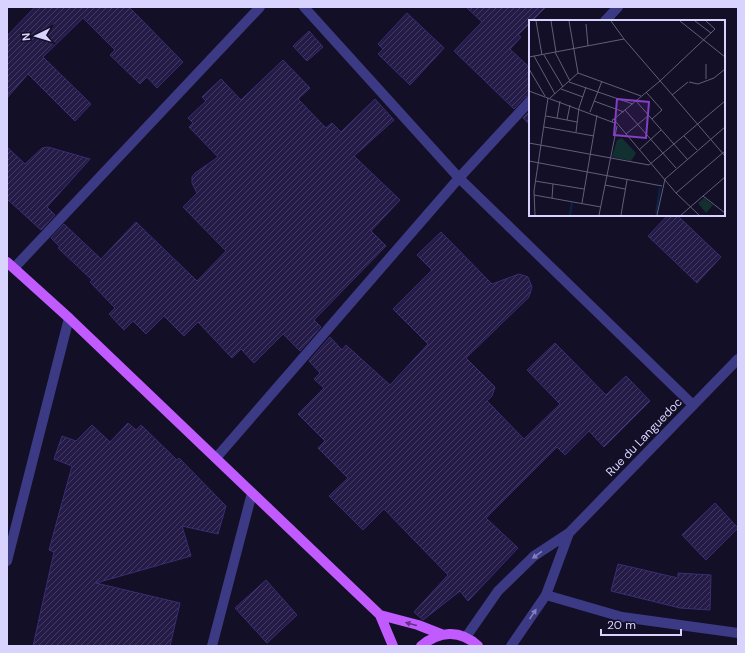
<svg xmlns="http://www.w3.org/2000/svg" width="745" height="653" viewBox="0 0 745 653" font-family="'DM Sans',sans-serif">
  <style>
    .building { fill: url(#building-hatch); stroke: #3b2d73 }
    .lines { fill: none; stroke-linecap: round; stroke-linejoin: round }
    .minor { stroke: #3d3a85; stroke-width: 10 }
    .tertiary { stroke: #3d3a85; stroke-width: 10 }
    .primary { stroke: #c25bff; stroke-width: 10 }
    .oneway { fill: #837fbc }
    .oneway2 { fill: #623188 }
    .labels { text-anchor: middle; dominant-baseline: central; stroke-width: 3; stroke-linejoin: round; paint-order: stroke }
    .street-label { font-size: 12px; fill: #d9d4ff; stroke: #130f26 }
    .inset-river { fill: none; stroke: #0c2248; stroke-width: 2 }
    .inset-road { fill: none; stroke: #625e7d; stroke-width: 1 }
    .view { fill: #843dc5; fill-opacity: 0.15; stroke: #843dc5; stroke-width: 2 }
    .inset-edge { fill: none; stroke: #d9d4ff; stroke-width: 2 }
  </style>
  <defs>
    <pattern id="building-hatch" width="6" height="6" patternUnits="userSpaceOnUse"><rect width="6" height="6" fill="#241b47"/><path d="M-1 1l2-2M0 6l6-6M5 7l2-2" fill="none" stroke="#433b63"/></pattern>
  </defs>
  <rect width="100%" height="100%" fill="#130f26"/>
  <path class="building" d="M35,7h94l54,55 -26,26 -10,-11 -7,7 -30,-29 5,-5 -32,-32 -40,39 48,47 -16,17 -47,-47 -21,24v-62z
    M466,7h80l-14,14h-2v2l-12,12 3,2 -11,12 20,19v27l-5,2 -11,12 -60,-58 28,-29z
    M407,13l37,35 -34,37 -32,-31 5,-5 -5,-5z
    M309,31l14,16 -16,14 -14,-15z
    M283,60l27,28 -12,11 28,29 6,-5 9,9 34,-33 19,21 -40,36 46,44 -29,31 15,15 -72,74 7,7 -21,24 -17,-17 -29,29 -13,-14 -9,9 -34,-36 -14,14 -20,-20 -18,18 -13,-13 -9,9 -15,-16 6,-6 -25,-26 2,-2 -34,-32 2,-1 -9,-9 13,-14 37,35 35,-37 61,59 29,-30 -43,-44 14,-14 -5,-10v-6l3,-4 23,-16 -29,-30 4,-4 -5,-5 18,-17 -4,-4 19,-18 20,21z
    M530,111v14l-7,-7z
    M7,147l18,17 17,-16 6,-1 42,12 -43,48 8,8 -14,15 -34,-31z
    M668,215h9l44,42 -24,26 -49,-47z
    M441,232l51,52 27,-10 9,3 4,10 -3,10 -63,61 29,29 -3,9 -5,5 37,38 36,-35 -33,-34 28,-27 51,52 20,-19 24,25 -46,46 -15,-16 -24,24 -8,-8 -71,71 32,30 -50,53 -8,-10 -37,29 -9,-8 34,-37 -64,-66 -21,21 -34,-34 19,-18 -30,-30 7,-7 -27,-27 26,-26 -10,-9 6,-6 -11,-12 21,-24 12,13 4,-5 44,40 38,-41 -35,-35 39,-39 -15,-15z
    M128,423l8,7 5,-5 36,35 2,-2 47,48 -8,28 -36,-8 9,30 -95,27 84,20 -10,43h-137l21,-94 -5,-2 23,-84 -18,-7 8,-23 14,5 16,-16 18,17z
    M715,503l23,25 -32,32 -24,-25z
    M618,564l60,14v-5l33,2 -1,35 -30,-2 -69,-17z
    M266,580l31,35 -30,28 -32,-35z"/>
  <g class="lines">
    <path class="minor" d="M304,7l155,171 234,227
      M605,21l13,-14
      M14,268l246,-261
      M216,458l243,-280 71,-77
      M7,561l62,-243
      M546,595l76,22 116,16
      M212,646l40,-153"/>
    <path class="tertiary" d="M466,637l32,-46 36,-35 35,-23 169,-174
      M511,646l35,-51 23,-62"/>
    <path class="primary" d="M7,262l62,56 311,297 13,31
      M380,615l38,10 23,9
      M421,646c18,-15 39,-17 57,0"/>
  </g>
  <defs><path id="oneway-solid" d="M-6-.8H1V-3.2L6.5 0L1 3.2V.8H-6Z"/></defs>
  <g class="oneway">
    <use href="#oneway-solid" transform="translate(537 555) rotate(144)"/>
    <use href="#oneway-solid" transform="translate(533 614) rotate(-56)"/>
  </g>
  <use class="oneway2" href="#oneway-solid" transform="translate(411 624) rotate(-165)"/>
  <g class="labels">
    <g class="street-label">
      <text transform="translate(644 437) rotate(-46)">Rue du Languedoc</text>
    </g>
  </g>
  <g transform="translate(529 20)">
    <rect width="196" height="196" fill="#130f26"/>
    <path d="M93,118l14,15 -5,8 -19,-4 5,-17zM175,178l9,7 -7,8 -8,-10z" fill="#12302f"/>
    <path class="inset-river" d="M127,193l4,-25M41,195l2,-13"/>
    <path class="inset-road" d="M7,1l6,34M22,1l5,31M40,1l9,52M82,1l13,18 101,117M151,1l45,36M166,1l16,12M57,4l2,22M26,32l15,29M15,35l19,32M5,36l21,38M0,37l95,-18M0,49l16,27M49,53l63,23M177,59v-15M131,61l53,-50 2,-2 -9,-8M40,62l64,22M160,62l9,2 16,-6 11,-9M32,69l22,8M0,71l83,31M117,72l16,18 -10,9M143,75l16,-13M21,78l28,-25M65,81l30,11M107,81l51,58M96,90l51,58M61,92l12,-31M17,96l31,6M28,98l3,-17M84,99l3,1 -1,3 -3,-1zM85,99l46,-38M38,100l3,-15M87,102l60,71 23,22M15,107l50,9M47,112l3,-24 7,-21M97,114l22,-18M155,116l13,14M0,123l120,22 76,-64M110,130l22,-20M0,141l133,25M6,161l49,8M76,165l20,4M147,173l49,-42M5,175l67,12M174,176l22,17M23,178l1,-14M53,183l15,-88M6,195l-1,-24 14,-93M70,195l18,-89M92,195l6,-35M128,195l8,-36 60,-52M152,195l44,-38"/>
    <path class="view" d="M88,79l32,3 -3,36 -32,-3z"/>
    <rect width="196" height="196" class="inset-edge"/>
  </g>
  <rect width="745" height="653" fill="none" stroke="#d9d4ff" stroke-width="16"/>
  <g transform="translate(36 36) rotate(265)" stroke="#130f26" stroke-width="3" paint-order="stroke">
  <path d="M0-3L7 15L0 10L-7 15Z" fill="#d9d4ff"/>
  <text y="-6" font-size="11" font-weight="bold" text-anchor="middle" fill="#d9d4ff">N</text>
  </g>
  <path d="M601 629v6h80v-6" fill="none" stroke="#d9d4ff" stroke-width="2"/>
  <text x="607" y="629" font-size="12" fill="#d9d4ff" stroke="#130f26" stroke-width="3" paint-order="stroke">20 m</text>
</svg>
